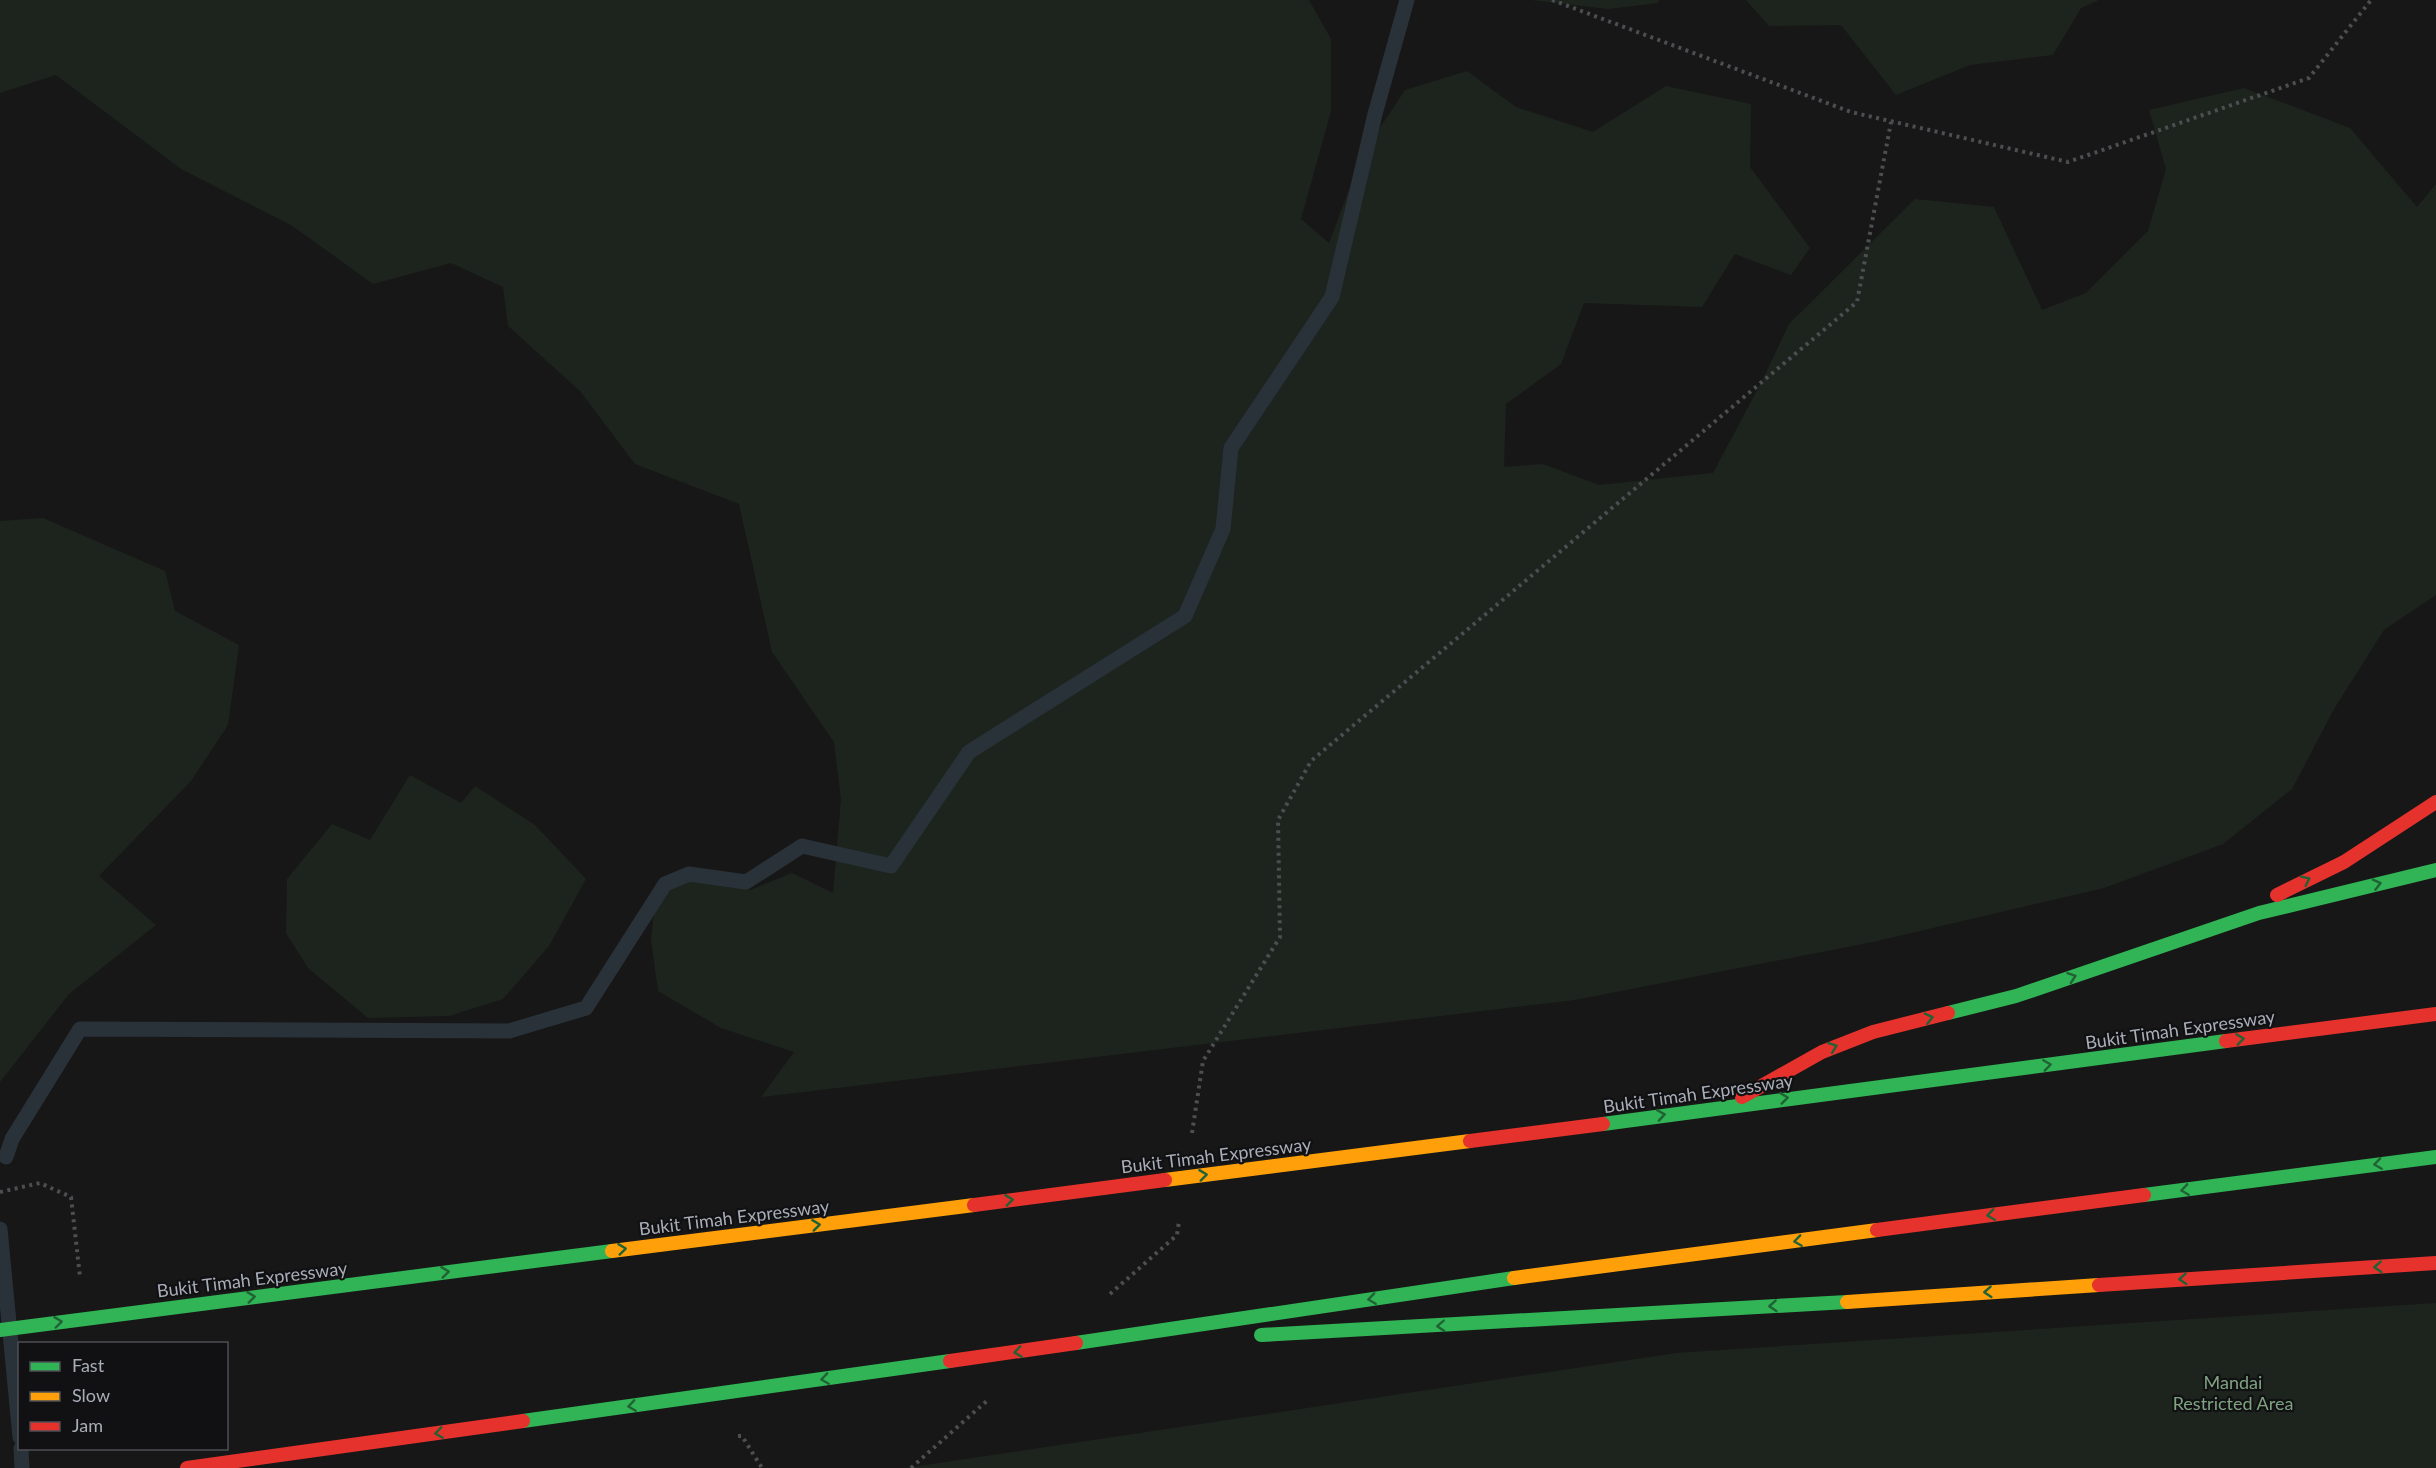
<svg xmlns="http://www.w3.org/2000/svg" width="2436" height="1468" viewBox="0 0 2436 1468" font-family="Lato,sans-serif">
  <style>
    .green { fill: #1d241e }
    .lines { fill: none; stroke-linecap: round; stroke-linejoin: round }
    .stream { stroke: #2a3239; stroke-width: 15 }
    .path { stroke: #4d4e52; stroke-width: 4; stroke-dasharray: 3 4.5; stroke-linecap: butt }
    .fast { stroke: #30b455; stroke-width: 14 }
    .slow { stroke: #ff9f0a; stroke-width: 14 }
    .jam { stroke: #e5322d; stroke-width: 14 }
    .fast-bridge { stroke: #30b455; stroke-width: 14 }
    .slow-bridge { stroke: #ff9f0a; stroke-width: 14 }
    .jam-bridge { stroke: #e5322d; stroke-width: 14 }
    .oneway { stroke: #206234 }
    .labels { text-anchor: middle; dominant-baseline: central; stroke-width: 4.5; stroke-linejoin: round; paint-order: stroke }
    .street-label { font-size: 18px; fill: #a8adb8; stroke: #111113 }
    .park-label { font-size: 18px; fill: #7fa381; stroke: #111113 }
  </style>
  <rect width="100%" height="100%" fill="#171717"/>
  <path class="green" d="M0,0h1309l22,39v72l-30,108 28,24 33,-88 43,-65 62,-19 49,36 77,25 73,-46 85,18 -1,63 60,81 -19,27 -56,-21 -33,53 -118,-4 -23,61 -55,40 -2,63 39,-3 56,21 114,-12 49,-92 27,-57 126,-125 79,8 48,103 44,-17 62,-62 18,-62 -17,-59 95,-22 106,40 67,79 19,-23v411l-52,35 -50,79 -42,80 -69,55 -119,44 -231,54 -298,58 -814,97 33,-45 -73,-24 -63,-37 -7,-52 5,-43 37,-20 57,14 42,-17 41,20 8,-94 -7,-57 -62,-90 -33,-148 -104,-40 -55,-73 -72,-65 -5,-39 -52,-24 -78,21 -82,-59 -110,-56 -125,-94 -56,18z
    M1531,0h128l-1,3 -50,6z
    M1746,0h353l-18,8 -28,47 -83,10 -74,30 -55,-70 -72,1z
    M43,518l122,53 10,40 64,34 -11,80 -37,56 -92,95 57,49 -87,69 -69,88v-561z
    M410,775l51,28 14,-17 60,39 51,54 -37,67 -46,53 -54,17 -81,2 -60,-50 -22,-35 1,-54 45,-55 38,16z
    M2436,1303v165h-1531l771,-115z"/>
  <g class="lines">
    <path class="stream" d="M6,1157l6,-18 68,-110 429,2 77,-23 79,-124 24,-10 57,8 56,-36 89,20 78,-114 216,-136 38,-87 8,-81 101,-151 43,-183 32,-114
      M0,1229l20,208
      M21,1448l1,20"/>
    <path class="path" d="M1552,0l299,112 217,50 241,-84 62,-78
      M1192,1133l11,-72 77,-124 -2,-117 33,-59 546,-459 34,-180
      M0,1192l40,-9 31,14 9,80
      M1110,1294l67,-59 2,-14
      M738,1436h4l20,32
      M911,1468l78,-69"/>
    <path class="fast" d="M1948,1013l68,-17 243,-83 177,-43
      M1603,1124l623,-83
      M2144,1195l292,-38
      M1261,1335l586,-33
      M1076,1343l438,-65"/>
    <path class="slow" d="M1514,1278l363,-48
      M1847,1302l252,-17"/>
    <path class="jam" d="M2277,895l67,-33 92,-60
      M2226,1041l210,-27
      M1742,1097l80,-45 51,-20 75,-19
      M1877,1230l267,-35
      M2099,1285l337,-22"/>
    <path class="fast-bridge" d="M0,1330l612,-79
      M523,1421l427,-60"/>
    <path class="slow-bridge" d="M1165,1180l305,-39
      M612,1251l362,-46"/>
    <path class="jam-bridge" d="M1470,1141l133,-17
      M974,1205l191,-25
      M950,1361l126,-18
      M187,1468l336,-47"/>
  </g>
  <defs><path id="oneway-chevron" d="M-2-3.5L2.5 0L-2 3.5" fill="none" stroke-width="1.6" stroke-linecap="round" stroke-linejoin="round" transform="scale(1.5)"/></defs>
  <g class="oneway">
    <use href="#oneway-chevron" transform="translate(2306 880) rotate(-26)"/>
    <use href="#oneway-chevron" transform="translate(2377 884) rotate(-14)"/>
    <use href="#oneway-chevron" transform="translate(2072 977) rotate(-19)"/>
    <use href="#oneway-chevron" transform="translate(1929 1018) rotate(-14)"/>
    <use href="#oneway-chevron" transform="translate(2240 1039) rotate(-8)"/>
    <use href="#oneway-chevron" transform="translate(1833 1047) rotate(-21)"/>
    <use href="#oneway-chevron" transform="translate(2047 1065) rotate(-8)"/>
    <use href="#oneway-chevron" transform="translate(1784 1098) rotate(-7)"/>
    <use href="#oneway-chevron" transform="translate(1661 1115) rotate(-9)"/>
    <use href="#oneway-chevron" transform="translate(2378 1164) rotate(172)"/>
    <use href="#oneway-chevron" transform="translate(1203 1175) rotate(-7)"/>
    <use href="#oneway-chevron" transform="translate(2185 1190) rotate(172)"/>
    <use href="#oneway-chevron" transform="translate(1009 1200) rotate(-7)"/>
    <use href="#oneway-chevron" transform="translate(1991 1215) rotate(172)"/>
    <use href="#oneway-chevron" transform="translate(816 1225) rotate(-7)"/>
    <use href="#oneway-chevron" transform="translate(1798 1241) rotate(172)"/>
    <use href="#oneway-chevron" transform="translate(622 1249) rotate(-7)"/>
    <use href="#oneway-chevron" transform="translate(2378 1267) rotate(176)"/>
    <use href="#oneway-chevron" transform="translate(445 1272) rotate(-7)"/>
    <use href="#oneway-chevron" transform="translate(2183 1279) rotate(176)"/>
    <use href="#oneway-chevron" transform="translate(1988 1292) rotate(176)"/>
    <use href="#oneway-chevron" transform="translate(251 1297) rotate(-7)"/>
    <use href="#oneway-chevron" transform="translate(1372 1299) rotate(172)"/>
    <use href="#oneway-chevron" transform="translate(1773 1306) rotate(176)"/>
    <use href="#oneway-chevron" transform="translate(58 1322) rotate(-7)"/>
    <use href="#oneway-chevron" transform="translate(1441 1326) rotate(177)"/>
    <use href="#oneway-chevron" transform="translate(1018 1352) rotate(172)"/>
    <use href="#oneway-chevron" transform="translate(825 1379) rotate(172)"/>
    <use href="#oneway-chevron" transform="translate(632 1406) rotate(172)"/>
    <use href="#oneway-chevron" transform="translate(439 1433) rotate(172)"/>
  </g>
  <g class="labels">
    <g class="street-label">
      <text transform="translate(2180 1029) rotate(-8)">Bukit Timah Expressway</text>
      <text transform="translate(1698 1093) rotate(-8)">Bukit Timah Expressway</text>
      <text transform="translate(1216 1155) rotate(-7)">Bukit Timah Expressway</text>
      <text transform="translate(734 1217) rotate(-7)">Bukit Timah Expressway</text>
      <text transform="translate(252 1279) rotate(-7)">Bukit Timah Expressway</text>
    </g>
    <g class="park-label">
      <text x="2233" y="1382">Mandai<tspan x="2233" dy="21">Restricted Area</tspan></text>
    </g>
  </g>
  <rect x="18" y="1342" width="210" height="108" fill="#111113" stroke="#4d4f55" stroke-width="1.5"/>
  <rect x="30" y="1362" width="30" height="9" fill="#30b455" stroke="#4d4f55" stroke-width="1.5"/>
  <text x="72" y="1372" font-size="18" fill="#a8adb8">Fast</text>
  <rect x="30" y="1392" width="30" height="9" fill="#ff9f0a" stroke="#4d4f55" stroke-width="1.5"/>
  <text x="72" y="1402" font-size="18" fill="#a8adb8">Slow</text>
  <rect x="30" y="1422" width="30" height="9" fill="#e5322d" stroke="#4d4f55" stroke-width="1.5"/>
  <text x="72" y="1432" font-size="18" fill="#a8adb8">Jam</text>
</svg>
